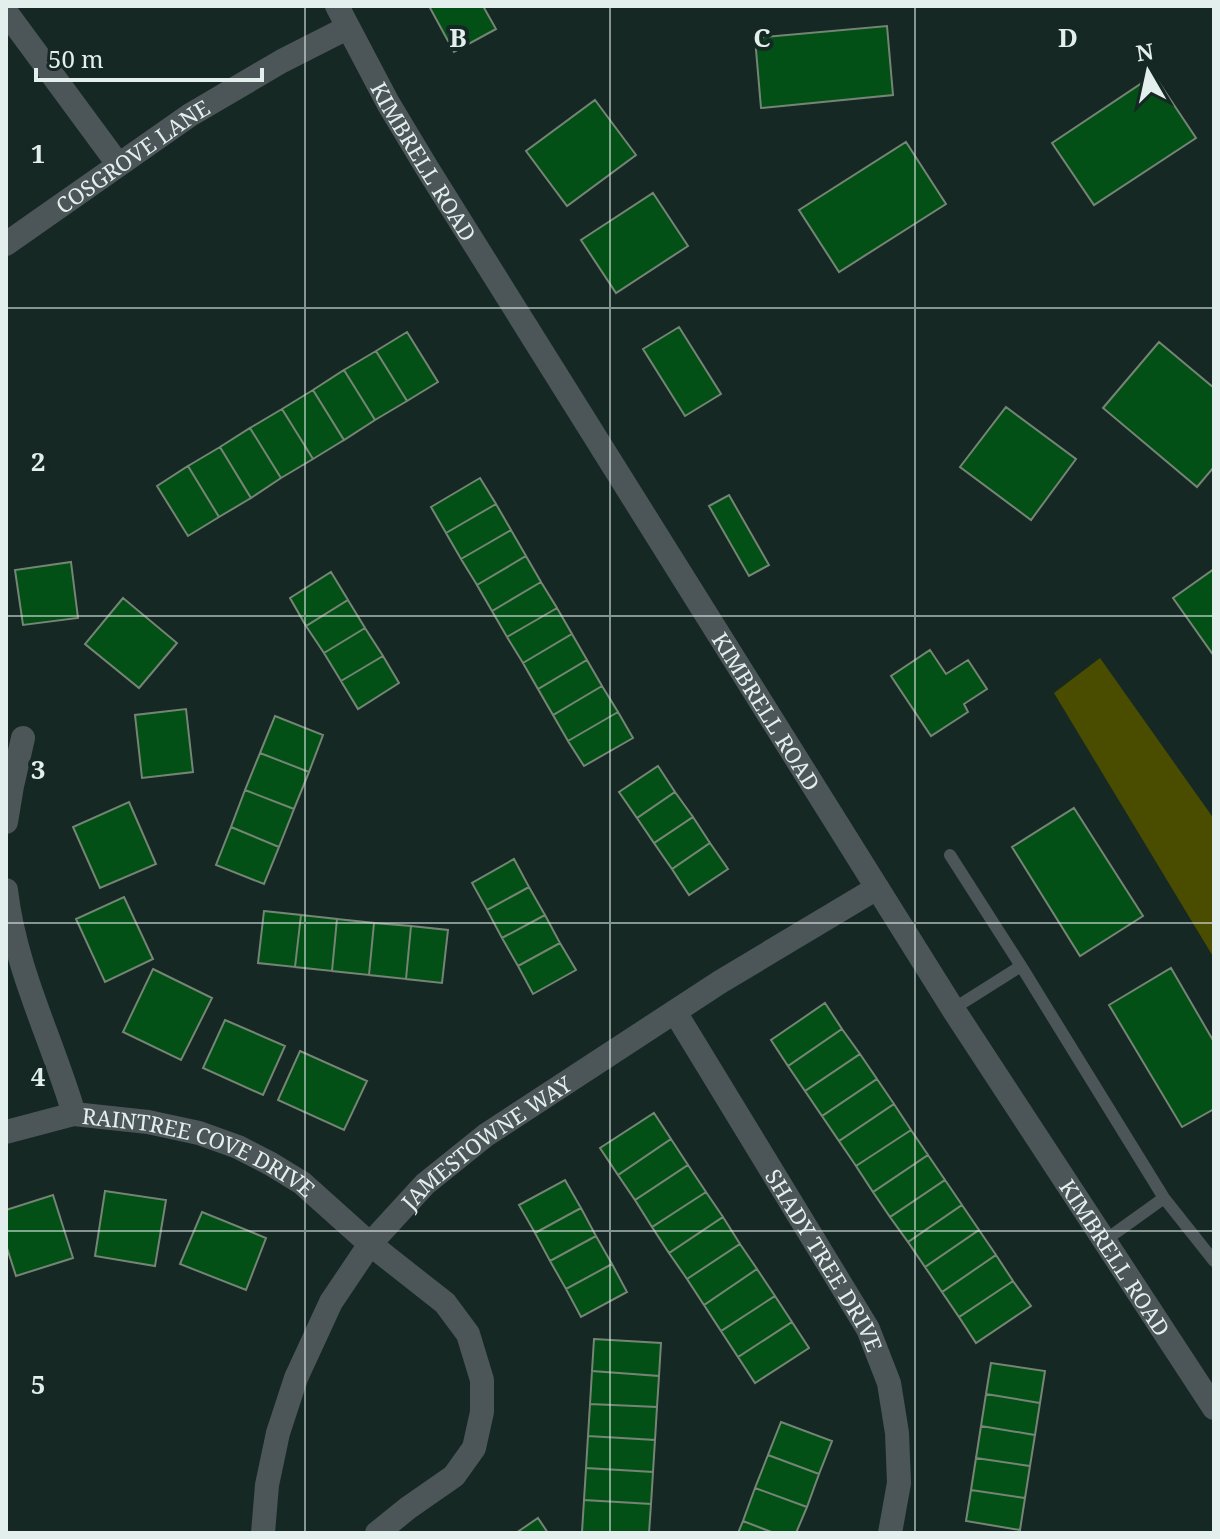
<svg xmlns="http://www.w3.org/2000/svg" width="1220" height="1539" viewBox="0 0 1220 1539" font-family="'Noto Serif',serif">
  <style>
    .forest { fill: #4a4d00 }
    .building { fill: #025015; stroke: #768476; stroke-width: 2 }
    .lines { fill: none; stroke-linecap: round; stroke-linejoin: round }
    .service { stroke: #4c5557; stroke-width: 12 }
    .minor { stroke: #4c5557; stroke-width: 24 }
    .grid { fill: none; stroke: #e3efed; stroke-width: 2; stroke-opacity: 0.55 }
    .labels { text-anchor: middle; dominant-baseline: central; stroke-width: 8; stroke-linejoin: round; paint-order: stroke }
    .street-label { font-size: 22px; fill: #e3efed; stroke: #152824 }
    .grid-label { font-size: 26px; text-anchor: middle; font-weight: bold; fill: #e3efed; stroke: #152824; stroke-width: 8; stroke-linejoin: round; paint-order: stroke }
  </style>
  <rect width="100%" height="100%" fill="#152824"/>
  <path class="forest" d="M1100,658l114,161v139l-160,-265z"/>
  <path class="building" d="M429,6h54l13,23 -42,23z
    M887,26l6,69 -132,13 -6,-70z
    M1154,75l42,63 -102,67 -42,-62z
    M595,100l41,55 -69,51 -41,-55z
    M906,142l40,62 -107,68 -40,-62z
    M653,193l35,53 -72,47 -35,-53z
    M679,327l42,67 -36,22 -42,-67z
    M407,332l31,50 -31,19 -31,-50z
    M1159,342l55,46v79l-17,20 -94,-79z
    M376,351l31,50 -32,19 -31,-50z
    M344,370l31,50 -31,20 -31,-50z
    M313,390l31,50 -31,19 -31,-50z
    M1006,407l70,52 -45,61 -71,-53z
    M282,409l31,50 -32,19 -31,-50z
    M250,428l31,50 -30,20 -31,-51z
    M220,447l31,51 -32,19 -31,-51z
    M188,466l31,51 -31,19 -31,-50z
    M480,478l16,26 -50,29 -15,-26z
    M729,495l40,70 -20,11 -40,-70z
    M496,504l15,26 -50,29 -15,-26z
    M511,530l15,26 -49,29 -16,-26z
    M526,556l15,26 -49,29 -15,-26z
    M71,562l7,56 -55,7 -8,-55z
    M1214,569v87l-41,-58z
    M331,572l17,28 -42,26 -16,-28z
    M541,582l16,26 -50,29 -15,-26z
    M123,598l54,45 -38,45 -54,-44z
    M348,600l17,28 -41,25 -18,-27z
    M557,608l15,26 -49,29 -16,-26z
    M365,628l18,28 -42,25 -17,-28z
    M572,634l15,26 -49,29 -15,-26z
    M930,650l16,24 22,-14 19,29 -23,15 4,8 -37,24 -40,-60z
    M383,656l16,27 -41,26 -17,-28z
    M587,660l15,26 -49,29 -15,-26z
    M602,686l16,26 -50,29 -15,-26z
    M186,709l7,63 -51,6 -7,-63z
    M618,712l15,26 -49,28 -16,-25z
    M275,716l48,19 -14,37 -49,-19z
    M260,753l49,19 -15,37 -49,-19z
    M658,766l17,26 -38,26 -18,-26z
    M245,790l49,19 -15,38 -48,-20z
    M675,792l18,25 -39,26 -17,-25z
    M129,802l27,62 -56,24 -27,-61z
    M1074,808l69,108 -63,40 -68,-109z
    M693,817l17,26 -38,26 -18,-26z
    M231,827l48,20 -15,37 -48,-19z
    M710,843l18,26 -39,26 -17,-26z
    M514,859l15,28 -42,23 -15,-27z
    M529,887l16,28 -43,23 -15,-28z
    M124,897l29,62 -48,23 -29,-63z
    M264,911l37,4 -6,52 -37,-4z
    M301,915l36,4 -5,52 -37,-4z
    M545,915l15,28 -42,23 -16,-28z
    M337,919l37,4 -5,52 -37,-4z
    M374,923l37,3 -5,53 -37,-4z
    M411,926l37,4 -6,53 -36,-4z
    M560,943l16,27 -43,24 -15,-28z
    M1171,968l43,74v67l-32,18 -73,-122z
    M153,969l59,29 -31,62 -58,-28z
    M825,1003l17,26 -54,37 -17,-26z
    M225,1020l60,26 -22,49 -60,-27z
    M842,1029l18,25 -55,37 -17,-25z
    M300,1051l67,30 -23,49 -66,-30z
    M860,1054l17,25 -55,37 -17,-25z
    M877,1079l17,25 -55,37 -17,-25z
    M894,1104l17,26 -55,36 -17,-25z
    M654,1113l17,26 -53,36 -18,-27z
    M911,1130l17,25 -55,37 -17,-26z
    M671,1139l17,26 -53,35 -17,-25z
    M928,1155l17,25 -55,37 -17,-25z
    M688,1165l18,27 -54,35 -17,-27z
    M565,1180l16,28 -46,25 -16,-28z
    M945,1180l17,25 -54,37 -18,-25z
    M105,1191l61,9 -11,66 -60,-10z
    M706,1192l17,25 -54,36 -17,-26z
    M53,1195l20,63 -57,18 -10,-31v-35z
    M962,1205l17,25 -54,37 -17,-25z
    M581,1208l15,28 -46,25 -15,-28z
    M202,1212l64,26 -20,52 -66,-26z
    M723,1217l17,27 -53,35 -18,-26z
    M979,1230l17,25 -54,37 -17,-25z
    M596,1236l16,28 -46,25 -16,-28z
    M740,1244l17,25 -53,36 -17,-26z
    M996,1255l17,26 -54,36 -17,-25z
    M612,1264l15,28 -46,25 -15,-28z
    M757,1269l18,27 -54,35 -17,-26z
    M1013,1281l18,25 -55,37 -17,-26z
    M775,1296l17,26 -54,35 -17,-26z
    M792,1322l17,26 -54,35 -17,-26z
    M594,1339l67,4 -2,33 -67,-5z
    M991,1363l54,8 -5,32 -54,-9z
    M592,1371l67,5 -2,31 -67,-3z
    M986,1394l54,9 -5,32 -54,-9z
    M590,1404l67,3 -2,33 -67,-4z
    M781,1422l51,19 -13,33 -51,-19z
    M981,1426l54,9 -5,31 -54,-8z
    M588,1436l67,4 -2,32 -67,-4z
    M768,1455l51,19 -12,33 -52,-19z
    M976,1458l54,8 -5,32 -54,-8z
    M586,1468l67,4 -2,32 -67,-4z
    M755,1488l52,19 -11,26h-22l-31,-12z
    M971,1490l54,8 -5,32 -54,-9z
    M584,1500l67,4 -2,29 -67,-1z
    M538,1518l10,15h-32z
    M743,1521l31,12h-36z"/>
  <g class="lines">
    <path class="service" d="M950,855l71,111 -68,43
      M1021,966l143,232 -60,43
      M1164,1198l50,63"/>
    <g class="minor">
      <path id="s1" d="M337,6l51,97 39,65 526,841 261,399"/>
      <path d="M6,12l112,152"/>
      <path id="s2" d="M6,244l184,-129 92,-54 65,-33"/>
      <path d="M6,822l6,-36 11,-48"/>
      <path d="M6,890c9,79 46,149 68,224"/>
      <path id="s3" d="M675,1012l193,317 21,54 8,50 2,50 -9,50"/>
      <path id="s4" d="M6,1132l68,-18 74,8 51,11 39,14 33,17 31,19 68,61 75,59 23,31 14,46v32l-8,36 -20,28 -46,32 -31,25"/>
      <path id="s5" d="M263,1533l4,-48 11,-52 18,-55 35,-76 39,-58 55,-60 61,-49 234,-153 157,-94"/>
    </g>
  </g>
  <path class="grid" d="M305,6v1527M610,6v1527M915,6v1527M6,308h1208M6,616h1208M6,923h1208M6,1231h1208"/>
  <g class="labels">
    <g class="street-label">
      <text stroke="none"><textPath href="#s2" startOffset="154">COSGROVE LANE</textPath></text>
      <text stroke="none"><textPath href="#s1" startOffset="178">KIMBRELL ROAD</textPath></text>
      <text stroke="none"><textPath href="#s1" startOffset="826">KIMBRELL ROAD</textPath></text>
      <text stroke="none"><textPath href="#s5" startOffset="468">JAMESTOWNE WAY</textPath></text>
      <text stroke="none"><textPath href="#s4" startOffset="202">RAINTREE COVE DRIVE</textPath></text>
      <text stroke="none"><textPath href="#s1" startOffset="1474">KIMBRELL ROAD</textPath></text>
      <text stroke="none"><textPath href="#s3" startOffset="290">SHADY TREE DRIVE</textPath></text>
    </g>
  </g>
  <g class="grid-label">
    <text x="458" y="47">B</text>
    <text x="762" y="47">C</text>
    <text x="1068" y="47">D</text>
    <text x="38" y="163">1</text>
    <text x="38" y="471">2</text>
    <text x="38" y="779">3</text>
    <text x="38" y="1086">4</text>
    <text x="38" y="1394">5</text>
  </g>
  <rect width="1220" height="1539" fill="none" stroke="#e3efed" stroke-width="16"/>
  <g transform="translate(1148 72) rotate(351)" stroke="#152824" stroke-width="6" paint-order="stroke">
  <path d="M0-6L14 30L0 20L-14 30Z" fill="#e3efed"/>
  <text y="-12" font-size="22" font-weight="bold" text-anchor="middle" fill="#e3efed">N</text>
  </g>
  <path d="M36 68v12h226v-12" fill="none" stroke="#e3efed" stroke-width="4"/>
  <text x="48" y="68" font-size="24" fill="#e3efed" stroke="#152824" stroke-width="6" paint-order="stroke">50 m</text>
</svg>
